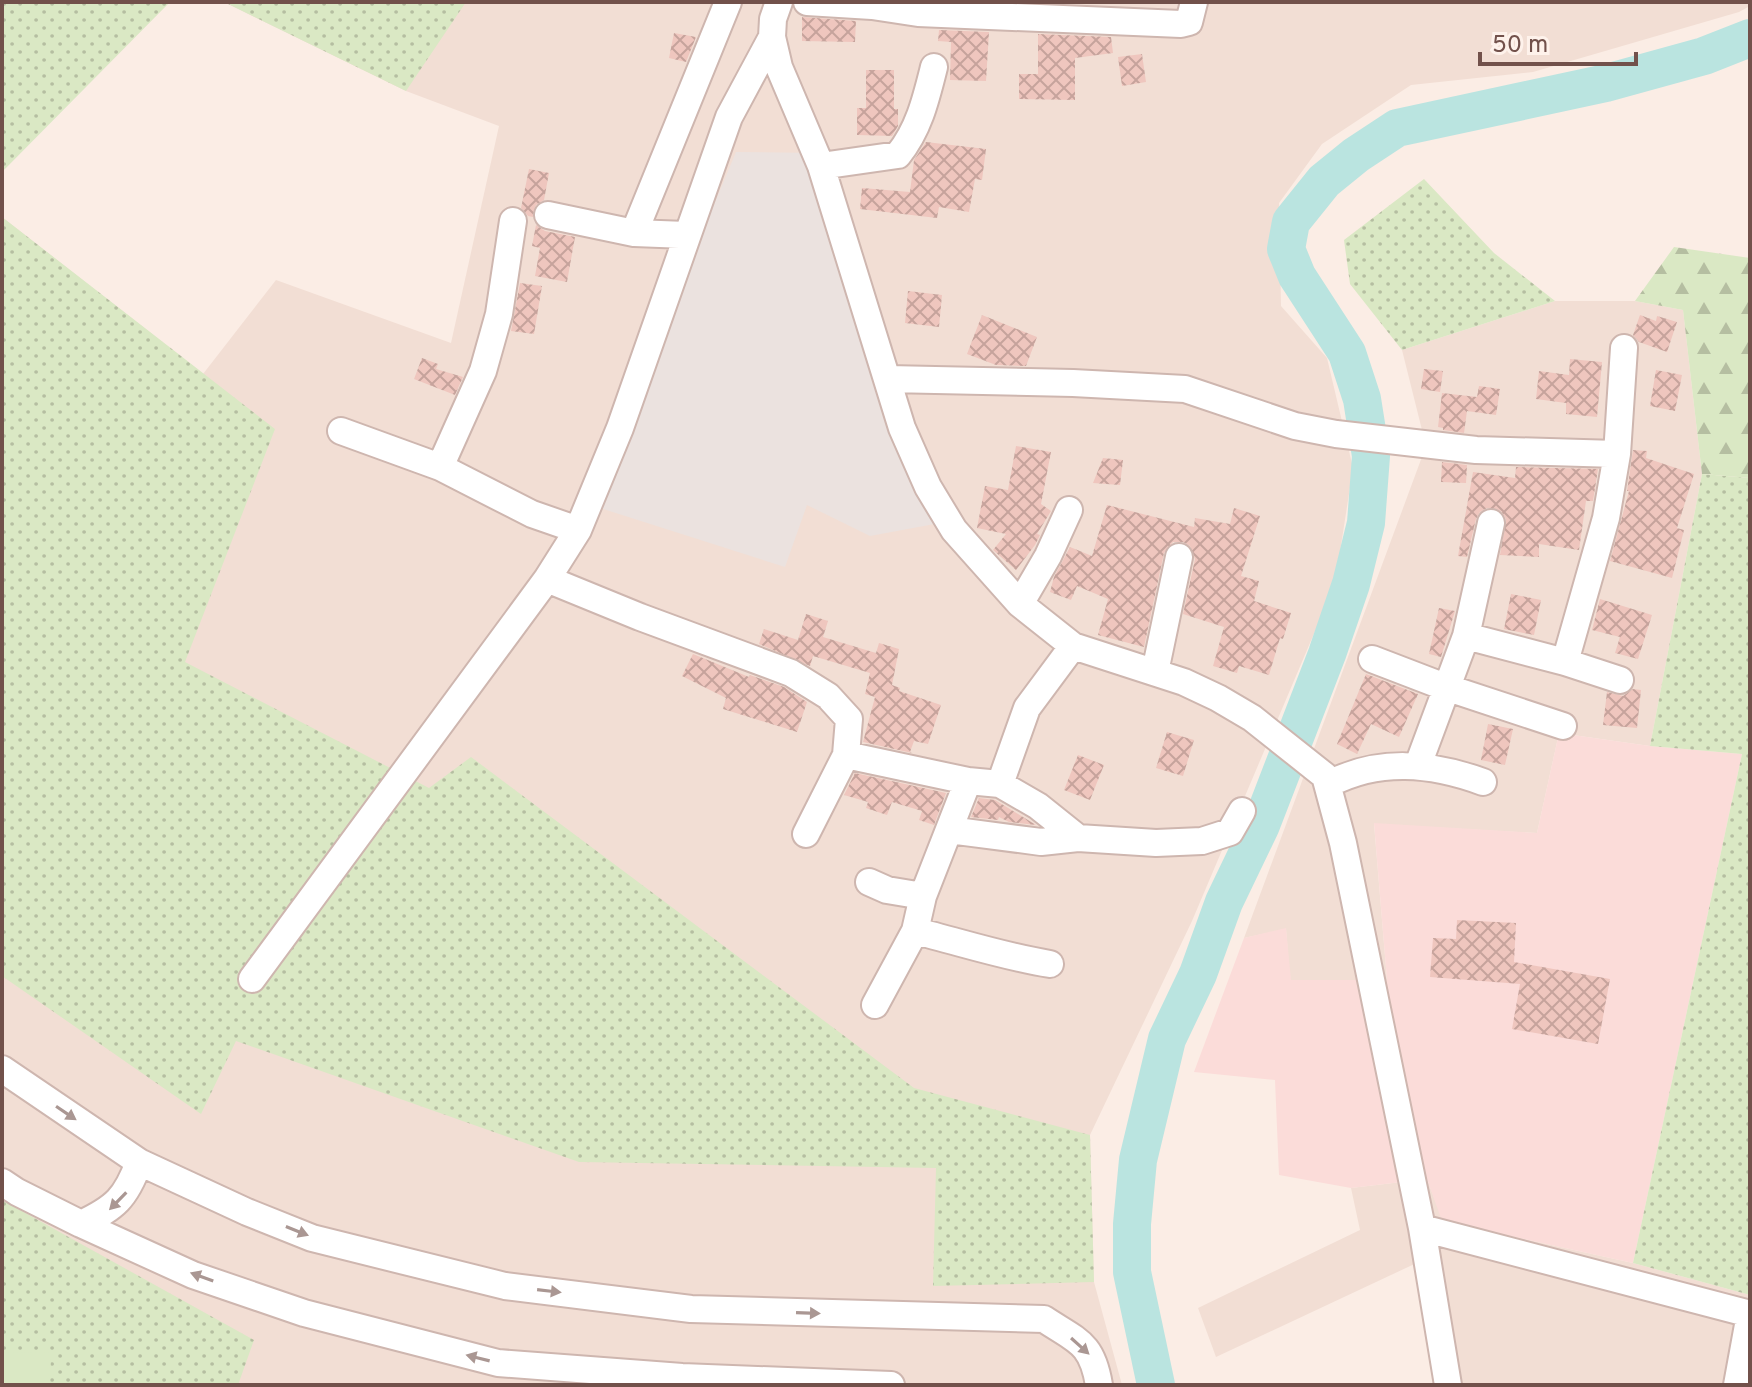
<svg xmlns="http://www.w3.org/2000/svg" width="1752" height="1387" viewBox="0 0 1752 1387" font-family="Overpass,sans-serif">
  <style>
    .residential { fill: #f2ded4 }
    .commercial { fill: #fbdcd9 }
    .industrial { fill: #ebe2df }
    .grass { fill: url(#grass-dots) }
    .forest { fill: url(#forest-firs) }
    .park { fill: #dae8c4 }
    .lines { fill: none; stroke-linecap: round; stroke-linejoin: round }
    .river { stroke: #bae4e0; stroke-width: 38 }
    .building { fill: url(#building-cross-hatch) }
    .minor-casing { stroke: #ceb6af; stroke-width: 30 }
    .minor { stroke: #fff; stroke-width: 26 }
    .oneway { fill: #aa9793 }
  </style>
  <defs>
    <pattern id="grass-dots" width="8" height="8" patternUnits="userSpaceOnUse" patternTransform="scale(2)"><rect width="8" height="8" fill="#dae8c4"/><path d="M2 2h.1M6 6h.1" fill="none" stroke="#b5bea1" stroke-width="1.8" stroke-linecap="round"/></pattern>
    <pattern id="forest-firs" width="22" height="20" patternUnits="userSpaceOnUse" patternTransform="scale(2)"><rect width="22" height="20" fill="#dae8c4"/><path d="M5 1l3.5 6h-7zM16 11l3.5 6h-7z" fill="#b5bea1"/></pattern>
    <pattern id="building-cross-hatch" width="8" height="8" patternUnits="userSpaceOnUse" patternTransform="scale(2)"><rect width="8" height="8" fill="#efc6be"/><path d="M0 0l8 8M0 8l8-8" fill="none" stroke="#c6a39c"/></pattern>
  </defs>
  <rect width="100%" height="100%" fill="#fbede5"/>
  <path class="residential" d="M224,2h1526v4l-11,6 -206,60 -122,13 -89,59 -43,59 2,103 46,52 26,110 -18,116 -143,337 -102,214 4,147 28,103h-1120v-1168l201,157 73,-94 175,63 48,-217 -93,-35z
    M1555,301h80l48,9 19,164 -52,272 -91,-13 -22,100 -163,-9 13,156h-97l-4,-51 -42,9 182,-492 -24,-96z
    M1427,1179l16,42 190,42 117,32v90h-310l-17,-125 -207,97 -18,-49 162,-78 -9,-42z"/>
  <path class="commercial" d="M1559,733l91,13 92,8 -109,509 -191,-42 -15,-42 -76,9 -72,-13 -4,-95 -81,-8 50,-134 42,-10 5,52h96l-13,-157 163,10z"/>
  <path class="industrial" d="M736,152l84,1 120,370 -70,13 -63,-31 -22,62 -188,-60 67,-183z"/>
  <path class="grass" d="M2,2h168l-168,170z
    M224,2h242l-60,89z
    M1424,179l70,74 61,48 -153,49 -52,-66 -6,-44z
    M2,217l273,212 -90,233 244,126 42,-31 443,331 176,47 4,147 -161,4 3,-118 -357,-6 -343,-121 -35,73 -199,-138z
    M1702,474l48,4v817l-117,-32 109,-509 -92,-8z
    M2,1200l252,140 -16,45h-236z"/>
  <path class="forest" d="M1674,247l76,11v220l-48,-4 -19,-164 -48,-9z"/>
  <path class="park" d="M2,1352l49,1 -1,32h-48z"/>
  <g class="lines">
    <path class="river" d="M1156,1385l-24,-113v-48l6,-64 29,-121 31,-65 26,-72 37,-77 66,-171 24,-70 15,-61 5,-67 -9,-57 -15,-46 -50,-77 -11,-27 5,-27 33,-41 32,-26 41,-27 209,-45 98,-27 46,-18"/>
  </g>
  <path class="building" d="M802,17l54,4 -1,21 -53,-1z
    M939,30l50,2 -3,49 -36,-1 1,-38 -13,-1z
    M674,33l22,4 -10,25 -17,-4z
    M1038,34l73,3 2,16 -38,5v42l-56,-1v-25h19z
    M1142,54l4,28 -24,4 -4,-29z
    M866,70h28v39h4v17l-6,10 -35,-1v-27h9z
    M926,142l60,7 -4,31 -7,-1 -6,33 -30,-5 -2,11 -77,-9 2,-21 48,4 4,-32z
    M529,169l20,4 -5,27 -8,5 -3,12 -5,-1 -7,-8z
    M536,225l9,6 30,6 -8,45 -32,-6 5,-28 -8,-2z
    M520,283l22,3 -8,48 -23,-3z
    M908,291l34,4 -3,32 -34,-4z
    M982,315l55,22 -11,29 -30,-1 -29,-11z
    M1640,315l16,6 1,-5 20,6 -10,30 -28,-10 -6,-7z
    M422,358l16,6 -2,5 27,8 -8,18 -41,-16z
    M1570,359l32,3 -5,55 -31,-3v-11l-30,-4 3,-28 30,4z
    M1424,369l19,2 -3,21 -19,-3z
    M1656,370l26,5 -7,36 -25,-5z
    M1479,386l21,3 -4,26 -29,-4 -3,22 -21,-3v-2l-5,-1 4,-34 35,4z
    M1016,446l35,6 -10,52 10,7 -14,23 3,1 -5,10 -19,25 -23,-20 13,-16 -29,-6 8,-42 23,4z
    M1633,450l14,1 -1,7 48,16 -17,54 7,2 -12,48 -62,-17 19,-70h-2z
    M1103,458l20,2 -3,25 -27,-2z
    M1442,462l25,3 -1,18 -25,-1z
    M1516,467l82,2 -5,32h-7l-7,49 -40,-6v13l-39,-2 6,-36 -5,-8 -14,-3 -7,4 -4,7 -9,38 -9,-1 15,-84 42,6z
    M1107,505l87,22 1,-9 35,6 4,-16 26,8 -19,60 18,5 -5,20 37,12 -8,26 -3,-1 -11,37 -30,-9 -2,7 -24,-7 11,-39 -41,-13 12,-55 -5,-13 -7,-4h-10l-9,11 -20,94 -46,-12 10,-36 -31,-13 -6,14 -21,-8 4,-15 16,-30 22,9z
    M1511,594l30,6 -7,35 -30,-6z
    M1600,599l52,16 -14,44 -23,-6 5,-16 -28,-7z
    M1439,608l16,3 -14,46 -12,-3z
    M806,614l22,7 -5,16 53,16 3,-10 20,6 -7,36 8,3 -1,3 42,14 -13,39 -14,-3 -4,11 2,1 -49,-11 12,-45 -10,-3 5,-21 -57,-17 -3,10 -51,-22 5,-15 34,11z
    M693,654l56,23 1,-2 34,12 23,15 -10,30 -74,-23 3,-11 -44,-22z
    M1366,674l52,20 -19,43 -28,-13 -14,30 -20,-10z
    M1633,689l8,1 -4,38 -34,-3 4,-33 16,4z
    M1488,724l25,5 -8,36 -24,-5z
    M1167,732l27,8 -11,36 -27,-8z
    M1078,755l26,10 -14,35 -26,-10z
    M855,773l91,20 -12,32 -15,-5 3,-9 -30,-9 -5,13 -21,-7 2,-6 -24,-7z
    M979,798l16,2 41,25 -27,-3 -10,-5 -1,3 -27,-3z
    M1457,920l59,3 -2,39 96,17 -12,65 -86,-15 8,-45 -90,-7 3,-39 23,1z"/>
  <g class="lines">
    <defs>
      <path id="minor" d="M779,2l-6,17 -1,18 7,30 42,99 81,262 26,59 26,43 66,74 53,42 111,36 34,16 34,20 73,58 18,67 79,385 26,157
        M807,2l65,4 46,7 263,11 8,-2 5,-20
        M821,166l77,-11c21,-26 28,-56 36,-88
        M548,215l86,18 52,2
        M634,233l94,-231
        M888,379l185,4 112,6 110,37 41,8 140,16 141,4
        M341,431l99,36 92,47 46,16
        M440,467l43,-96 16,-57 14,-93
        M547,579l93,38 151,56 37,23 21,23 -3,36 -40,79
        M1020,604l28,-48 21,-46
        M1466,636l99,26 55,18
        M1372,659l73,28 118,39
        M1565,662l41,-144 11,-64 7,-106
        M1155,672l24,-115
        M846,755l122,26 32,3 38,22 40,32 78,5 46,-2 28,-9 12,-21
        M1418,765l48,-129 25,-113
        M1000,784l27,-76 46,-62
        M1329,784c50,-26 102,-21 154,-2
        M949,830l92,12 37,-4
        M869,882l18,8 36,6
        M915,931c45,11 90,26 135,33
        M252,979l295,-400 31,-49 42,-102 109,-311 43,-80
        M875,1005l40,-74 8,-35 45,-115
        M2,1069l137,93 108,50 65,26 193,48 186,23 353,10c33,22 48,23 55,66
        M2,1182l15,10 64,32 112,51 111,38 194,50 184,14 209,8
        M81,1224c34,-16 45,-26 58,-62
        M1422,1228l328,86
        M1737,1385l13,-71"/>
    </defs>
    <use href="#minor" class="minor-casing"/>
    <use href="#minor" class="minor"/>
  </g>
  <defs><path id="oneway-solid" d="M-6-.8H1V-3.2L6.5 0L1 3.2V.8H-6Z" transform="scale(2)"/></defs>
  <g class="oneway">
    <use href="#oneway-solid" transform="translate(66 1113) rotate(34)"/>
    <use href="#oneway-solid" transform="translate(118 1201) rotate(134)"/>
    <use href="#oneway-solid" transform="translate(297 1231) rotate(22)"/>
    <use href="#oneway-solid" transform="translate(202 1277) rotate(-160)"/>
    <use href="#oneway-solid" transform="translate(549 1291) rotate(7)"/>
    <use href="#oneway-solid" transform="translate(808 1313) rotate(2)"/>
    <use href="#oneway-solid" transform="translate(1080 1346) rotate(42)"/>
    <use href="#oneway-solid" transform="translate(478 1358) rotate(-166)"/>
  </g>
  <rect width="1752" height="1387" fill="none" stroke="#72514b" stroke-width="8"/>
  <path d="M1480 52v12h156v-12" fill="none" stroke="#72514b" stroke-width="4"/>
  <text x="1492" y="52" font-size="24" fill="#72514b" stroke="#fef2eb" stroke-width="6" paint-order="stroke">50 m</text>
</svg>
